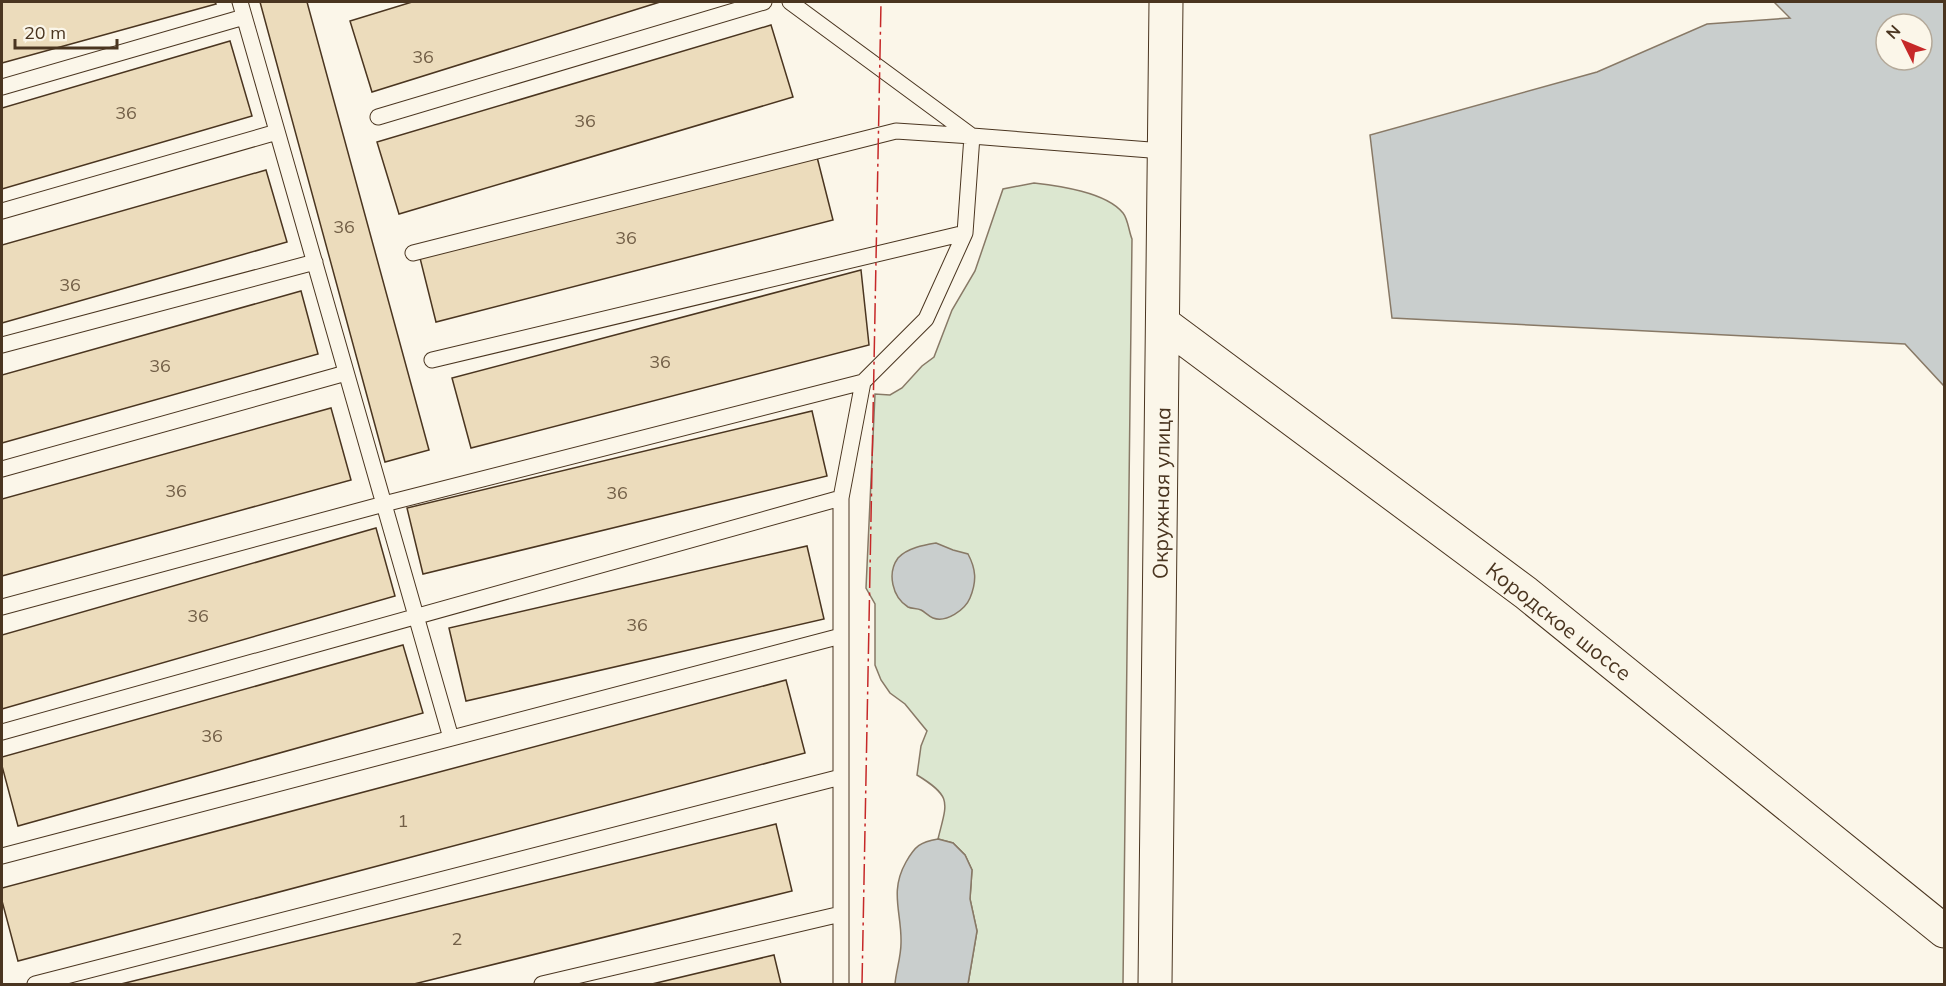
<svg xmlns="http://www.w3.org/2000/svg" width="1946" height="986" viewBox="0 0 1946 986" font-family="Mulish,sans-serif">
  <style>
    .green { fill: #dce7d0; stroke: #887966; stroke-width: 1.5 }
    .water { fill: #c9cecd; stroke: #887966; stroke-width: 1.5; fill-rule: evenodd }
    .building { fill: #ecdcbc; stroke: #4a3520; stroke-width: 1.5 }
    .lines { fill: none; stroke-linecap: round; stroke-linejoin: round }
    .service-casing { stroke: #4a3520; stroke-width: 17 }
    .secondary-casing { stroke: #4a3520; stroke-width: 35 }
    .service { stroke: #fbf6e9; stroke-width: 15 }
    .secondary { stroke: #fbf6e9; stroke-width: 33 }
    .power { stroke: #c62828; stroke-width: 1.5; stroke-dasharray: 21 4.5 3 4.5; stroke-linecap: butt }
    .labels { text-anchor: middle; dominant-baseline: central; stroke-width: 4.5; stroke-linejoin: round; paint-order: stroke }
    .number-label { font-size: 18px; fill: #725f47 }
    .street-label { font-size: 21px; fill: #4a3520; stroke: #fbf6e9 }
  </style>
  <rect width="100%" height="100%" fill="#fbf6e9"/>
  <path class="green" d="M1034,183c25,3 72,9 89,30 5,6 6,19 9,26l-9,745h-155l9,-53 -7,-32 2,-29 -7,-15 -12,-12 -15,-4c9,-37 15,-42 -21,-64l4,-29 6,-15 -22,-27 -15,-11 -9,-13 -6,-15v-61l-9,-16 9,-194 15,1 12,-7 20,-22 12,-9 18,-47 23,-39 28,-82z"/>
  <path class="water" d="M1774,2h170v384l-39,-42 -513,-26 -22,-183 227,-63 110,-48 83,-6zM1886,24h36v36h-36z
    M936,543l17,7 15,4c8,15 9,27 2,44 -5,12 -24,25 -37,20 -5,-2 -8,-6 -12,-8 -4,-2 -9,-1 -13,-3 -16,-10 -21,-34 -10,-49 9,-10 26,-13 38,-15z
    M938,839l15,4 12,12 7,15 -2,29 7,32 -9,53h-73c1,-13 6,-27 6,-41 1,-30 -12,-51 5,-81 9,-16 14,-20 32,-23z"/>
  <path class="building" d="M2,2h213l1,2 -214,59z
    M260,2h47l122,448 -44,12z
    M412,2h248l-288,90 -22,-71z
    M771,25l22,72 -394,117 -22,-72z
    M230,41l22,75 -250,73v-81z
    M816,153l17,67 -397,102 -17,-68z
    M266,170l21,72 -285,81v-78z
    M861,270l8,75 -398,103 -19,-70z
    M301,291l17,63 -316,89v-68z
    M331,408l20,72 -349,96v-77z
    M812,411l15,65 -404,98 -16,-66z
    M376,528l19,68 -393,113v-74z
    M807,546l17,73 -358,82 -17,-73z
    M403,645l20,68 -405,113 -16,-60v-9z
    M786,680l19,73 -787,208 -16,-60v-13z
    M776,824l16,67 -378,93h-293z
    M774,955l7,29h-129z"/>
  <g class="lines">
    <defs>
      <path id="service" d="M240,2l211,736
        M790,2l182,134 191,15
        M2,87l242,-70
        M378,117l386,-115
        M2,211l275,-79
        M413,253l483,-122 76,5 -7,97 -39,86 -63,63 -22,116v486
        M2,345l313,-83
        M432,360l533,-127
        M2,469l344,-96
        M2,607l382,-103 479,-122
        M2,732l839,-234
        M2,856l839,-220
        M35,984l806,-207
        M542,984l299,-70"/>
      <path id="secondary" d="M1163,323l363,270 418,338
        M1155,984l11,-982"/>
    </defs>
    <use href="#service" class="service-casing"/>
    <use href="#secondary" class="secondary-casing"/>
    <use href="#service" class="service"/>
    <use href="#secondary" class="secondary"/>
    <path class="power" d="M862,984l19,-982"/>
  </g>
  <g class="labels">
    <g class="number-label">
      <text x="423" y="56">36</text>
      <text x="126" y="112">36</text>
      <text x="585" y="120">36</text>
      <text x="344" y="226">36</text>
      <text x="626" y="237">36</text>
      <text x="70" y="284">36</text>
      <text x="660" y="361">36</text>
      <text x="160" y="365">36</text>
      <text x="176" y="490">36</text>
      <text x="617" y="492">36</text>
      <text x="198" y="615">36</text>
      <text x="637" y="624">36</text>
      <text x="212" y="735">36</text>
      <text x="403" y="820">1</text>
      <text x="457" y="938">2</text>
    </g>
    <g class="street-label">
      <text transform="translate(1161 493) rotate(-89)">Окружная улица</text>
      <text transform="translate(1559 621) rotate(38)">Кородское шоссе</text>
    </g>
  </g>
  <rect width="1946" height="986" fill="none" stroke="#4a3520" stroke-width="6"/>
  <g transform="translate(1904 42) rotate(313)"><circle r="28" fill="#fbf6e9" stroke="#b4a999" stroke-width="1.5"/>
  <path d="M0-4.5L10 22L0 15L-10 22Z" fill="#c62828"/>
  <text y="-9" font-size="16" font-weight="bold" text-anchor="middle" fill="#4a3520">N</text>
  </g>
  <path d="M15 39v9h102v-9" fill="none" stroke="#4a3520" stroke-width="3"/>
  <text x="24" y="39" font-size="18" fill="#4a3520" stroke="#fbf6e9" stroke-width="4.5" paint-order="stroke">20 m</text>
</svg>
